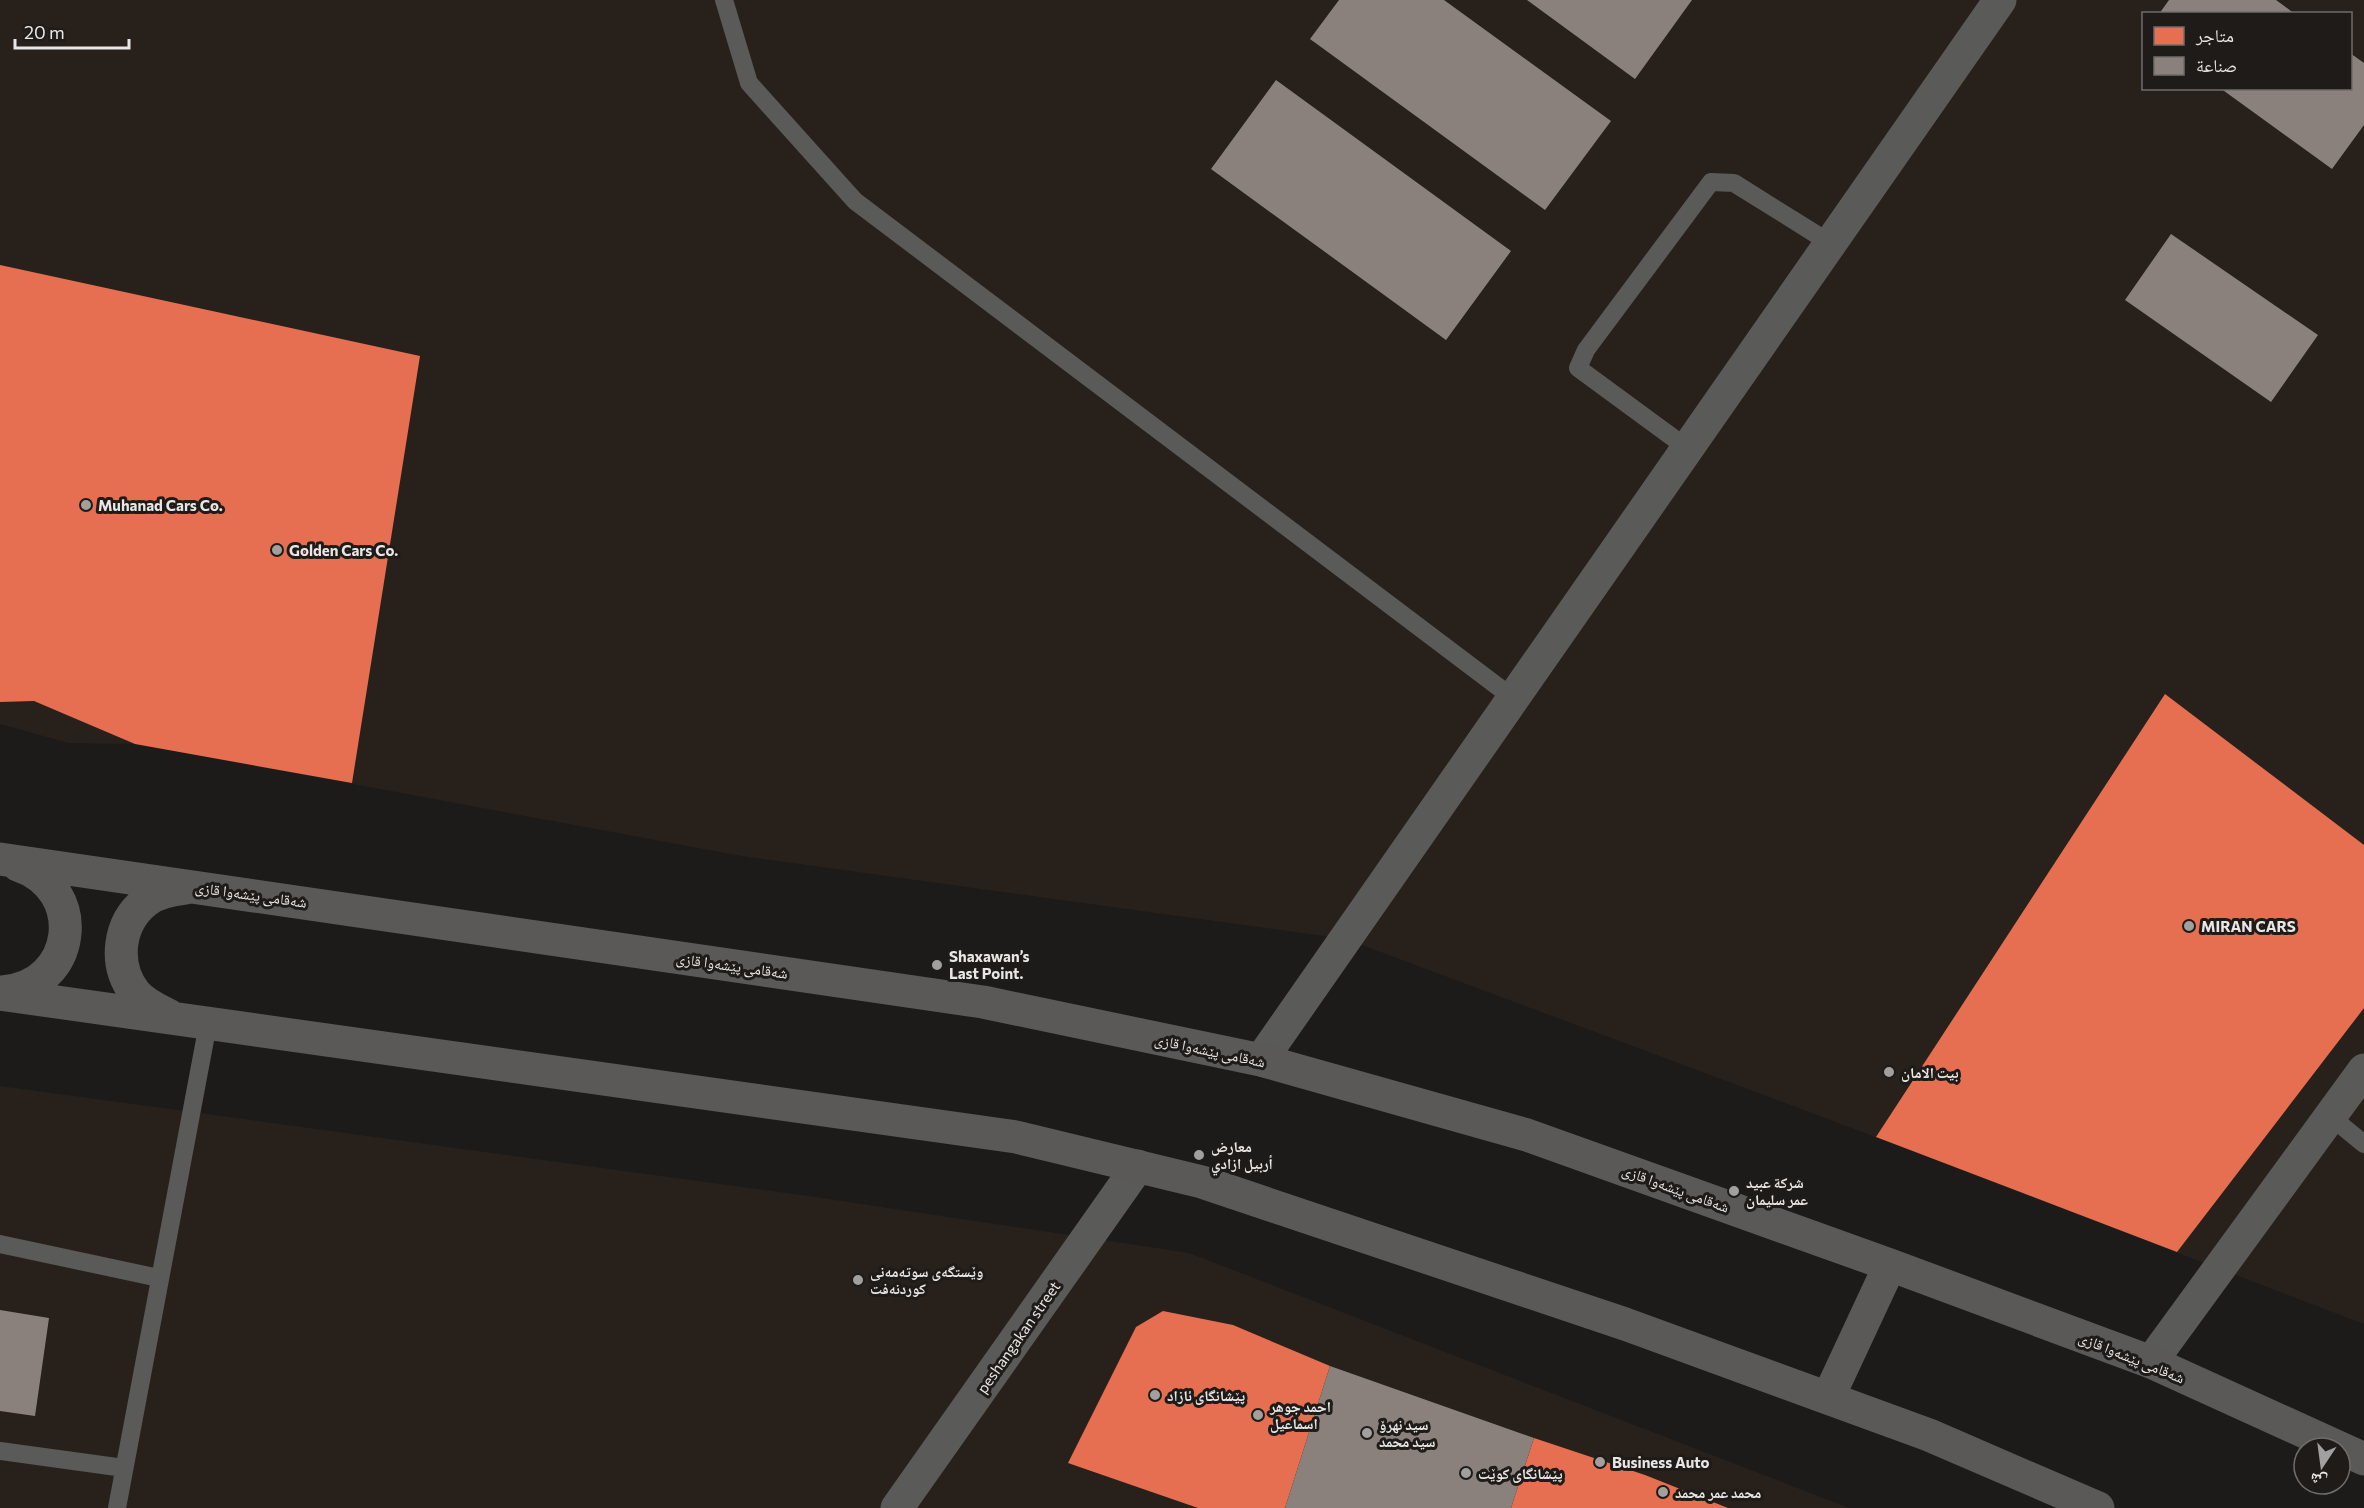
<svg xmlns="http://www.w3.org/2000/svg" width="2364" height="1508" viewBox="0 0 2364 1508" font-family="Commissioner,'Noto Naskh Arabic',sans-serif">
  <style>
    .built { fill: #28211b; fill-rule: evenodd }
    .shops { fill: #e76f51 }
    .industry { fill: #8a817c }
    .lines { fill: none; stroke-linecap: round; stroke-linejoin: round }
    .service { stroke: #5a5a59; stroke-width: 18 }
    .minor { stroke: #5a5a59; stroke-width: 33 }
    .tertiary { stroke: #5a5a59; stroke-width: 33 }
    .trunk { stroke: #5a5958; stroke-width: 33 }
    .poi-dot { fill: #a2a09e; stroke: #1e1b19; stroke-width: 2 }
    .labels { text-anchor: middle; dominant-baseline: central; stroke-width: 6; stroke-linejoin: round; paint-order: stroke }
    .poi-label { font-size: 15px; font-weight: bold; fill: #e9e7e5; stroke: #1e1b19; text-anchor: start }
    .street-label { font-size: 15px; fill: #e9e7e5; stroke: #1e1b19 }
  </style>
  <rect width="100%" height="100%" fill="#1d1b1a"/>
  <path class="built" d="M0,0h2364v1324l-536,-205 -482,-180 -604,-83 -606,-112 -67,-1 -69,-19zM2144,14h206v74h-206z
    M0,1086l808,110 381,57 660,255h-1849z"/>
  <path class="shops" d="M0,265l420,91 -68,427 -217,-39 -101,-43 -34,1z
    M2165,694l199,151v163l-187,244 -301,-115z
    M1163,1311l70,14 97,41 -45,142h-87l-130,-45 68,-136z
    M1534,1438l111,37 83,33h-217z"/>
  <path class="industry" d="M1339,0h105l167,121 -66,89 -235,-171z
    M1527,0h165l-57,79z
    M2169,0h107l19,14h-136z
    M2350,53l14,10v62l-32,44 -112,-81h130z
    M1276,80l235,171 -65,89 -235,-171z
    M2171,234l147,101 -47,67 -146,-102z
    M0,1310l49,8 -14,98 -35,-5z
    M1330,1366l204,72 -23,70h-226z"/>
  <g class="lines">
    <path class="service" d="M724,0l25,83 106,118 658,497
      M1687,448l-109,-80 8,-18 125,-168 23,1 96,60
      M2330,1116l34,28
      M0,1244l159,34
      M0,1451l124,17
      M117,1508l91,-484"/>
    <path class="minor" d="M2151,1362l213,-292"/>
    <path class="tertiary" d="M1261,1060l739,-1060
      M897,1508l241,-342"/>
    <path class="trunk" d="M0,859l983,143 278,58 266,75 363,130 261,97 213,97
      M2,992c75,-5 87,-103 16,-127
      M0,994l1016,143 186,45 423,142 304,111 169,73
      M170,1016c-12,-6 -26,-12 -35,-23 -22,-29 -17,-70 11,-92 12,-9 26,-11 40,-13
      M1828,1398l62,-133"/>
  </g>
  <g class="poi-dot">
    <circle cx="86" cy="505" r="6"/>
    <circle cx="277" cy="550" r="6"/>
    <circle cx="2189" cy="926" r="6"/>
    <circle cx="937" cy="965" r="6"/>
    <circle cx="1889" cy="1072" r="6"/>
    <circle cx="1199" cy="1155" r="6"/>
    <circle cx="1734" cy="1191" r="6"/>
    <circle cx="858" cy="1280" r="6"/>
    <circle cx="1155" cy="1395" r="6"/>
    <circle cx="1258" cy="1415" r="6"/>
    <circle cx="1367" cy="1433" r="6"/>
    <circle cx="1600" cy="1462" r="6"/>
    <circle cx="1466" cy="1473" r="6"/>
    <circle cx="1663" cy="1492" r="6"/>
  </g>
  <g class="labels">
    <g class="poi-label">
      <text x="98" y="505">Muhanad Cars Co.</text>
      <text x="289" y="550">Golden Cars Co.</text>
      <text x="2201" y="926">MIRAN CARS</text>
      <text x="949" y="956">Shaxawan’s<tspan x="949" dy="17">Last Point.</tspan></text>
      <text x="1901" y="1072">بیت الامان</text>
      <text x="1211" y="1146">معارض<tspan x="1211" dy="17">أربيل ازادي</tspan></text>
      <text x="1746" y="1182">شركة عبيد<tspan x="1746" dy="17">عمر سليمان</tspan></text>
      <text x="870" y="1271">وێستگەی سوتەمەنی<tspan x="870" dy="17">کوردنەفت</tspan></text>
      <text x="1167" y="1395">پێشانگای ئازاد</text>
      <text x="1270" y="1406">احمد جوهر<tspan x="1270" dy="17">اسماعیل</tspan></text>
      <text x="1379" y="1424">سید نهرۆ<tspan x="1379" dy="17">سید محمد</tspan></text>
      <text x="1612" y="1462">Business Auto</text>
      <text x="1478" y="1473">پێشانگای كوێت</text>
      <text x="1675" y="1492">محمد عمر محمد</text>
    </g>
    <g class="street-label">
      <text transform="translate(251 894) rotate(8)">شەقامی پێشەوا قازی</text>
      <text transform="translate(732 965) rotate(8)">شەقامی پێشەوا قازی</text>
      <text transform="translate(1210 1050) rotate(12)">شەقامی پێشەوا قازی</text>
      <text transform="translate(1676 1188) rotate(20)">شەقامی پێشەوا قازی</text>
      <text transform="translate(1018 1337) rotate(-55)">peshangakan street</text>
      <text transform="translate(2132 1357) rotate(22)">شەقامی پێشەوا قازی</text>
    </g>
  </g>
  <rect x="2142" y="12" width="210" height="78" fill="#1e1b19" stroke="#6f6d6b" stroke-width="1.5"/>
  <rect x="2154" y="27" width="30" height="18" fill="#e76f51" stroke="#6f6d6b" stroke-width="1.5"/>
  <text x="2196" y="42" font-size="18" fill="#e9e7e5">متاجر</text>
  <rect x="2154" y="57" width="30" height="18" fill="#8a817c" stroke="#6f6d6b" stroke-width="1.5"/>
  <text x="2196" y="72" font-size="18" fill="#e9e7e5">صناعة</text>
  <g transform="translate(2322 1466) rotate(193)"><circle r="28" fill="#1e1b19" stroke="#6f6d6b" stroke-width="1.5"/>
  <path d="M0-4.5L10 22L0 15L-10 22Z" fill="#a2a09e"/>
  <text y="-9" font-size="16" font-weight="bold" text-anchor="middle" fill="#e9e7e5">ش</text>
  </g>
  <path d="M15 39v9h114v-9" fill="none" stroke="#e9e7e5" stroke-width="3"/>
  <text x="24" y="39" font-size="18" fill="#e9e7e5" stroke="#1e1b19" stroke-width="4.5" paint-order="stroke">20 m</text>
</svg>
